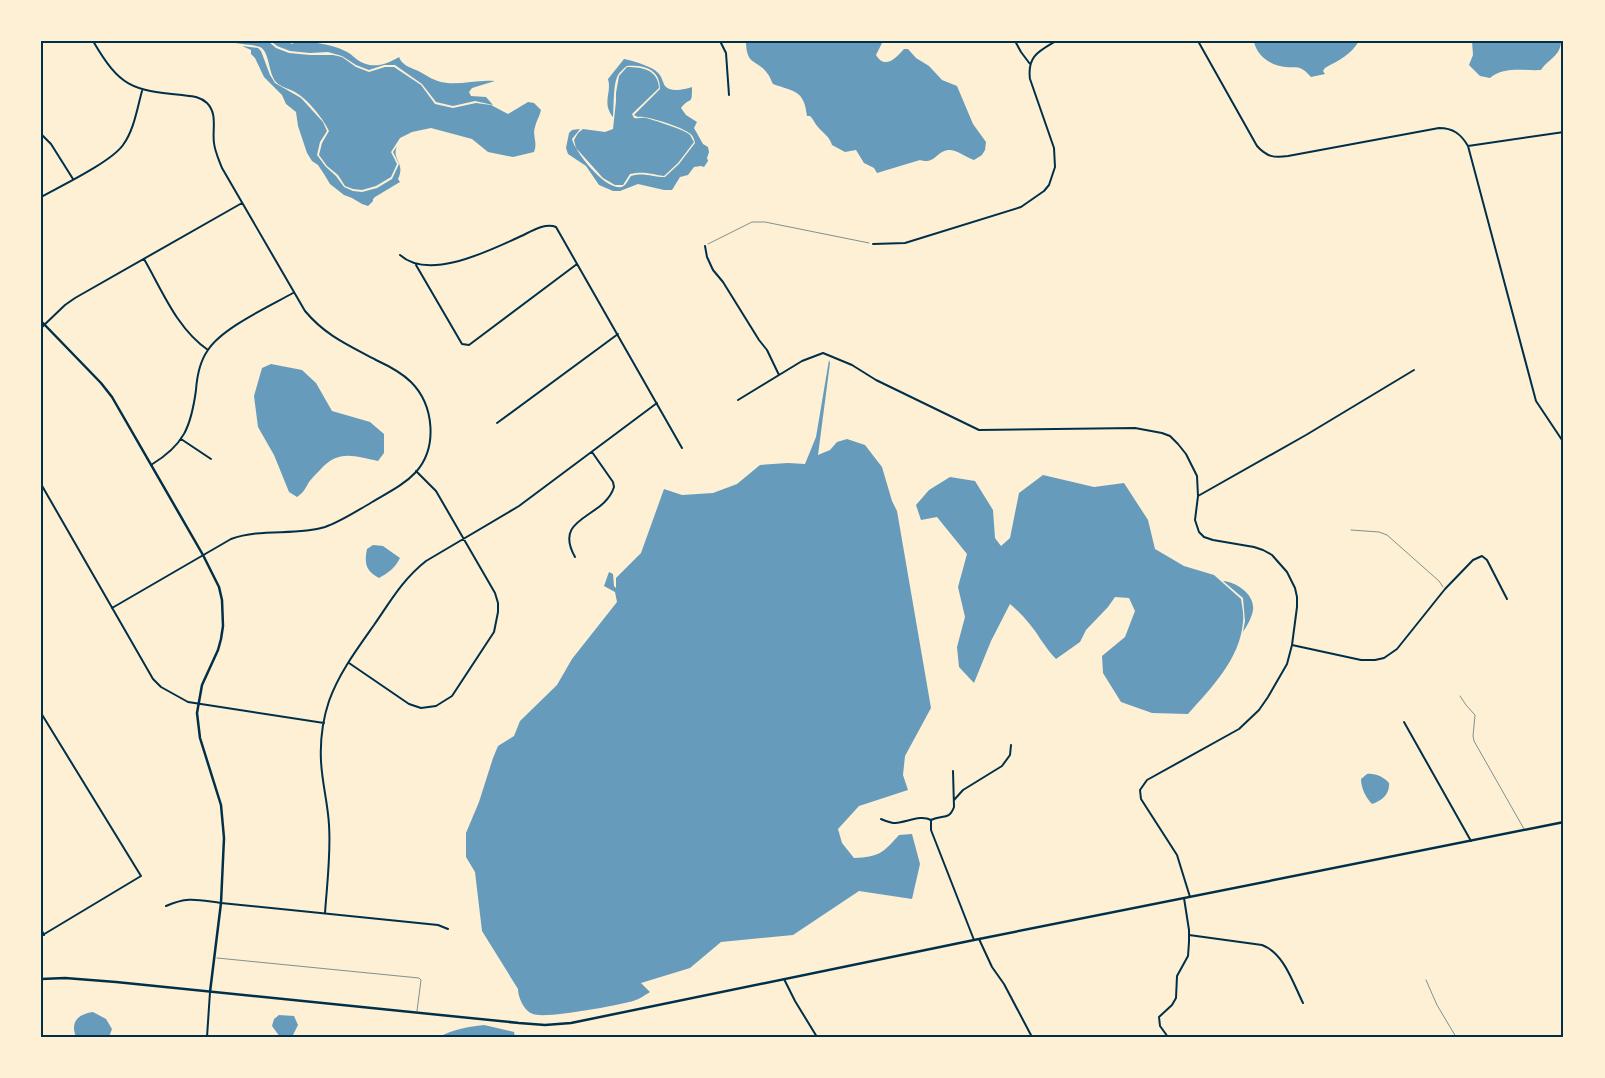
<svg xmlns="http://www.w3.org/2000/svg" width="1605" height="1078" viewBox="0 0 1605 1078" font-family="'PT Sans Narrow',sans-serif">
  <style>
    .water { fill: #669bbc }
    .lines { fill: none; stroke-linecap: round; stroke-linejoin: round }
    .path { stroke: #003049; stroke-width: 0.5 }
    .service { stroke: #003049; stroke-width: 0.5 }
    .minor { stroke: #003049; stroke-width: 2 }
    .secondary { stroke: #003049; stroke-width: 2.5 }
    .neatline { fill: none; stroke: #003049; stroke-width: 2 }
  </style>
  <rect width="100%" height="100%" fill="#fdf0d5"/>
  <path class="water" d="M229,41h39l8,7 13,5 21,2h23l9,2 14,10 13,5 16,-5h9l27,18 14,19 18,4 23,-5 15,2 17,9 20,-12 6,1 7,7c-1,6 -5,11 -6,17 -3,9 3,15 -1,25l-21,5 -25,-5 -16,-13 -41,-11 -19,4 -12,6 -9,14 6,12 -6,13 -15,9 -14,4 -9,-1 -8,-3 -7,-11 -11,-9 -8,-11 3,-12 7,-12c-6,-13 -23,-34 -36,-40 -6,-3 -12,-4 -17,-9 -8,-9 -6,-30 -16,-35 -7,-3 -22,-2 -31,-6z
    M271,41h12l10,3 1,-3c14,0 38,3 51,10 6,2 10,8 16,11 13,7 26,2 38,-5 3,8 10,10 17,13 9,4 16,10 25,12 18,4 36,-3 54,-1l-23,7 -3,4 2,4 15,1 7,8 -18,-4 -22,5 -17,-4 -14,-18 -27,-19h-11l-15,5 -13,-5 -14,-9 -14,-4 -18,1 -20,-2 -13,-5z
    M746,41h137l-7,14c9,15 20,3 28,-6h4l8,9 13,8 13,14 15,6 16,38 13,18 -1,8 -3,5 -8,5c-9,-3 -15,-9 -24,-10 -14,0 -14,15 -30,10l-43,13 -3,-5 -10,-5 -8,-13 -11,2 -13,-7c-2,-8 -9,-12 -14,-18 -3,-3 -4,-7 -8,-11h-3c-3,-26 -12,-24 -34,-32 -2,-3 -3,-8 -6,-11 -10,-14 -21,-7 -21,-32z
    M1254,41h105c-8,14 -20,19 -34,27l-2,3 2,3 -14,3c-3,-3 -5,-6 -9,-8 -6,-3 -10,-1 -16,-2 -14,-1 -30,-11 -32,-26z
    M1472,41h89c0,15 -13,18 -20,29 -17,1 -37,-4 -51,8l-10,-2 -11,-11 4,-10z
    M242,46l16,2 3,3 9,24 5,8 26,15 22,24 4,9 -7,11 -3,13 9,12 10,9 8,11 9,4 9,1 15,-4 15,-9 7,-15 -6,-12 4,-6c-6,14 9,16 1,33l2,3 -25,15 -2,2v2l-5,5 -6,-2 -10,-6 -8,-3 -14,-11 -6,-10 -6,-9 -6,-4 -5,-8 -9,-27 -2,-14 -10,-8 -4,-9 -18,-18 -9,-19 -4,-4v-4z
    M624,59c7,1 29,8 33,13 5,4 5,9 8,14 5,7 21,3 27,1 0,20 -1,8 -11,21l5,7 11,7 -3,6 9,16 5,3 1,5 -2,6 1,3 -4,6 -3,-1 -7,1 -6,8 -8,2 -8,13h-8l-26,-6 -18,7h-7l-14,-6 -13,-19 -18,-12 -2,-6 3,-15 3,-3 8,-1 -8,10c3,13 33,51 49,48 5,-1 7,-7 10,-11 14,-4 20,1 34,1l14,-13 16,-21c-1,-4 -2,-8 -6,-10 -7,-6 -44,-18 -51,-16l-4,-2 26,-26c0,-20 -16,-24 -33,-23 -3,2 -7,6 -9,9 -5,9 -4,31 -5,42l-1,-1c-10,-15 0,-23 -4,-37z
    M627,67c16,0 31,3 32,21l-27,26 2,4c5,1 7,-1 12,0 7,2 40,12 44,17 1,1 3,6 4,7l-16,21 -14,13c-14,-2 -20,-5 -34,-2l-7,11h-8l-12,-7 -27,-30 -2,-8 4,-7 5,-4 22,3 8,-3 3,-28v-8l3,-17z
    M829,360l1,3 -12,92 12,-5 7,-8 10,-3 18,6 17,22 10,34 5,10 34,197 -26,48 -2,19 5,15 -49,16 -21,23 4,14 12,15c25,-1 29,-5 45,-23l13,-1 8,30 -8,35 -53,-8 -66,44 -72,7 -31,26 -49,15 9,9c-6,4 -14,9 -21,10 -16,4 -83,17 -96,12 -9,-3 -15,-17 -15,-25l-36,-58 -7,-59 -9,-15v-24l13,-31 14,-44 5,-12 16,-10 6,-15 37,-36 15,-26 45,-57 -2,-10 -11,-6 5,-14 4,2 1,12 2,2v-10l25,-25 23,-64 18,6 31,-2 24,-9 23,-19 28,-2 17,1 11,-27z
    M271,364l31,6 14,13 16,28 38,11 14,12v19l-6,8c-24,-5 -40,-12 -58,9 -4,4 -8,8 -11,12 -4,7 -5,10 -12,15l-8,-5 -15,-37 -16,-28 -4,-31 8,-28z
    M1043,475l51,12 30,-4 24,37 7,29 29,17 30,9 27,24c1,7 3,15 2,23 -3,37 -31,65 -55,92l-36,-1 -31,-11 -18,-29 -1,-17 23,-19 10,-26 -6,-13 -14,-1 -7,10 -22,23 -6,12 -24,17c-6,-6 -10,-12 -15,-19 -8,-13 -19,-26 -31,-36l-19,37 -17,42 -15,-16 -2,-20 8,-30 -7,-30 9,-33 -30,-37 -16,3 -5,-15 13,-15 21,-13 25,4 18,29 2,28 6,8 9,-8 9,-45z
    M373,545l10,1 17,12c-5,10 -12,15 -21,20 -13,-7 -15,-14 -12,-29z
    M1223,581c13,1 32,13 30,29 -1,7 -6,16 -10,22l2,-11 -2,-23z
    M1367,774c8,-1 17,3 22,9 1,11 -7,18 -17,21 -6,-6 -11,-16 -11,-25z
    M93,1012l13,7 6,10 -3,8h-33c-6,-15 2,-23 17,-25z
    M279,1015l15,1 4,9 -6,12h-12l-8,-11 2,-7z
    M484,1025l30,7 1,5h-76c15,-8 29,-10 45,-12z"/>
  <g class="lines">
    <path class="path" d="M708,244l44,-22h13l104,21
      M1426,980l11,25 19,32"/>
    <path class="service" d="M1351,530l28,2 8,3 52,46 4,6
      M1460,696l6,9 9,10 -2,21 1,5 50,88
      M217,958l202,20 2,2 -4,31"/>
    <path class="minor" d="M93,41c27,46 38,49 89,54 8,1 18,1 25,8 11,11 5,27 7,40 1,9 5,17 8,25l83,143c21,25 43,34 71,49 13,6 25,12 35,22 23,23 27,65 5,90 -13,14 -31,22 -47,32 -14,8 -29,18 -44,23 -30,9 -63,1 -94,12l-119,69
      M720,41l6,12 3,42
      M1015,41l6,11 9,12
      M1198,41l59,105c10,11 17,12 31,10l151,-28c14,0 22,6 29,18l68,255 28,42
      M41,134l10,10 22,35
      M1468,146l96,-14
      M41,197c20,-11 70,-35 82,-52 11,-15 14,-36 19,-54
      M873,244l32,-1 116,-36 23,-16 5,-6 6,-18 -1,-19 -24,-69c-3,-23 9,-28 26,-38
      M705,246l2,11 6,13 10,12 36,58 8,10 12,25
      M400,255c29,26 88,-4 117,-17 12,-5 27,-16 39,-11l126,221
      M144,259c18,31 33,70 64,91
      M416,265l46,79 7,1 108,-81
      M41,328l24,-23 10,-7 167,-95
      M738,400l64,-39 21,-8 29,12 24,15 103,50 156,-2 27,5 8,3 8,8 8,10 11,22 1,20 -3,24 4,12 5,5 9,3 41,7 9,3 9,5 15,17 8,16 2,9v10l-5,38 -5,19 -19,33 -9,13 -20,19 -92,51 -7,10 1,9 36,56 13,42
      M497,423l121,-89
      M181,439l30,20
      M151,465c33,-20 40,-38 45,-75 1,-14 4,-29 12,-40 14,-22 62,-44 85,-57
      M41,484l112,195 8,8 27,15 136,21
      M1198,496l108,-61 108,-65
      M575,557c-23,-41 29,-38 39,-70l-1,-5 -21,-30
      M1292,645l69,15h14l9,-2 13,-9 48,-60 28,-29 9,-4 5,4 20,39
      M349,663l60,41 12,4 15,-2 16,-10 42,-64 4,-20v-9l-3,-10 -59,-102 -20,-20
      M41,713l100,163 -100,60
      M1404,722l67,119
      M954,800l9,-10 39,-24 8,-11 1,-10
      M881,819c4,2 8,3 12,4 13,0 27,-9 38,-3v10l43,110
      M931,820c11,-6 18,1 23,-13l-1,-36
      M166,906c22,-10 32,-6 55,-3l217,22 10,4
      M325,913c2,-29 6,-59 4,-88 -1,-21 -7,-42 -8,-64 -1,-20 2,-42 8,-60 10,-28 28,-52 45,-76 16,-23 29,-46 52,-64l93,-55 138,-103
      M41,929l3,6
      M1189,935l73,10c22,8 31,38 41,58
      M979,939l13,28 12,17 28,53
      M784,979l11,22 22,36
      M207,1037l3,-45
      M1168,1037l-8,-11 -1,-9 13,-12 4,-7 1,-22 11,-20 1,-14v-12l-5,-32"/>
    <path class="secondary" d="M41,321l60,62 11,14 91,158 16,32 3,13 1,26 -2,13 -3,11 -16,35 -5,28 3,25 21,67 3,33 -3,65 -11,89
      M41,979l24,-1 51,4 403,41 26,2 26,-2 403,-83 590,-118"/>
  </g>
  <rect width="1605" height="1078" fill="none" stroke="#fdf0d5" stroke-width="85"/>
  <rect x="42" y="42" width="1520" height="994" class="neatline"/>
</svg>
